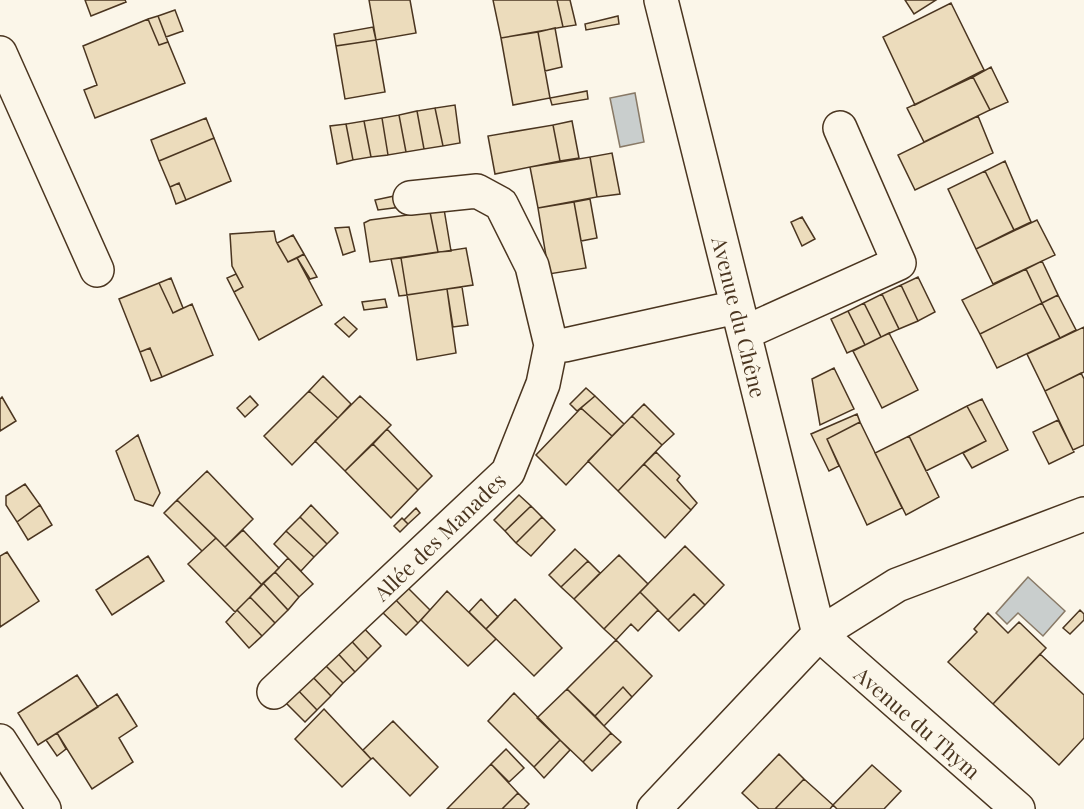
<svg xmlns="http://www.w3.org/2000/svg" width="1084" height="809" viewBox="0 0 1084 809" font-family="'Playfair Display',serif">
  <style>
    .water { fill: #c9cecd; stroke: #887966; stroke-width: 1.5 }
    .building { fill: #ecdcbc; stroke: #4a3520; stroke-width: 1.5 }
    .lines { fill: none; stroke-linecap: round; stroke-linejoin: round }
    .street-casing { stroke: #4a3520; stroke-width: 36 }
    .street { stroke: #fbf6e9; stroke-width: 33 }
    .labels { text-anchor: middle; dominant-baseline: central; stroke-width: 4.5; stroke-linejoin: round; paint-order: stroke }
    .street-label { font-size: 21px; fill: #4a3520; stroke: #fbf6e9 }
  </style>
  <rect width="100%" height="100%" fill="#fbf6e9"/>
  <path class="water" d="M635,93l9,49 -24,5 -10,-49z
    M1028,577l37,34 -22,25 -25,-23 -11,11 -11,-11z"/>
  <path class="building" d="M85,0h40l1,2 -35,14z
    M369,0h41l6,33 -40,7z
    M493,0h64l6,27 -62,11z
    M557,0h13l6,25 -13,2z
    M905,0h31l-22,14z
    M951,3l33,67 -69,35 -32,-68z
    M175,10l8,21 -17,6 -8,-21z
    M158,16l10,26 -9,3 -11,-26z
    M618,16l1,8 -33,6 -1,-6z
    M148,19l11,26 9,-3 17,41 -90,35 -11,-28 13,-5 -14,-39z
    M373,27l3,13 -40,6 -2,-12z
    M555,28l7,39 -17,4 -7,-39z
    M538,32l12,66 -37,7 -12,-67z
    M376,40l9,52 -40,7 -9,-53z
    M991,67l17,35 -18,8 -17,-33z
    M973,77l17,33 -66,32 -17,-34z
    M587,91l1,8 -36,6 -2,-7z
    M455,105l5,38 -17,3 -8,-38z
    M435,108l8,38 -19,3 -7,-38z
    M417,111l7,38 -18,3 -7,-37z
    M399,115l7,37 -18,3 -6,-37z
    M978,116l15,37 -78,37 -17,-35z
    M206,118l8,20 -55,23 -8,-21z
    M382,118l6,37 -17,2 -7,-36z
    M364,121l7,36 -18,3 -7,-36z
    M572,121l7,37 -19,3 -7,-36z
    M346,124l7,36 -16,4 -7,-38z
    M553,125l7,36 -65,13 -7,-38z
    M214,138l17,43 -45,19 -7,-17 -9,4 -11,-26z
    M612,153l8,41 -23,3 -7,-40z
    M590,157l7,40 -59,11 -8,-41z
    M1005,161l26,61 -17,8 -29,-59z
    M985,171l29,59 -38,19 -28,-60z
    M179,183l7,17 -10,4 -6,-17z
    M399,195l2,12 -23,3 -3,-10z
    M590,199l7,39 -16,3 -7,-39z
    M574,202l12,66 -37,6 -11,-66z
    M444,209l7,42 -13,1 -8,-40z
    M430,212l8,40 -68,10 -6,-39 6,-3z
    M802,217l13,22 -13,7 -11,-24z
    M1037,220l18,35 -62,29 -17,-35z
    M349,227l6,24 -12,4 -8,-27z
    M274,231l2,10 12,21 9,-4 25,47 -63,35 -25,-48 9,-5 -11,-21 -2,-32z
    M293,235l11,19 -16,8 -11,-19z
    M466,248l7,37 -66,10 -6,-37z
    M304,254l13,23 -7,2 -13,-21z
    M401,258l6,37 -8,1 -8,-37z
    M1042,261l16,34 -16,8 -16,-34z
    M1026,269l16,34 -62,31 -18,-34z
    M236,274l7,13 -9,5 -7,-14z
    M918,277l17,35 -17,9 -17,-36z
    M171,278l12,30 -10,5 -14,-30z
    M159,283l14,30 19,-9 21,51 -51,22 -12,-29 -10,4 -21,-53z
    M901,285l17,36 -19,8 -17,-35z
    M462,287l6,38 -15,2 -6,-38z
    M447,289l9,64 -39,7 -10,-65z
    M882,294l17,35 -18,8 -17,-34z
    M1058,295l18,35 -16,8 -18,-35z
    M385,299l2,8 -23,3 -2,-8z
    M864,303l17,34 -16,8 -17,-34z
    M1042,303l18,35 -63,30 -17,-34z
    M848,311l17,34 -18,8 -16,-34z
    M344,317l13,12 -8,8 -14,-13z
    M1084,327v45l-39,19 -18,-37z
    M889,333l29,57 -36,18 -29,-57z
    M150,348l12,29 -11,4 -11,-29z
    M834,368l20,41 -34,16 -8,-46z
    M1081,373l3,6v66l-11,5 -28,-59z
    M323,376l28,28 -13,14 -29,-27z
    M586,388l9,8 -18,15 -7,-7z
    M309,391l29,27 -46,47 -28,-29z
    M250,396l8,9 -13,12 -8,-9z
    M360,396l31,29 -46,46 -30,-30z
    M595,396l29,28 -12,12 -31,-28z
    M2,397l14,24 -16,10v-32z
    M982,399l26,51 -36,18 -9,-15 23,-12 -19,-35z
    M644,404l30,30 -12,11 -30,-29z
    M967,406l19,35 -60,30 -17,-35z
    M581,408l31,28 -46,49 -30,-30z
    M857,414l3,8 -33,17 12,27 -10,5 -18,-37z
    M632,416l30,29 -44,46 -30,-30z
    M1058,420l16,32 -25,12 -16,-32z
    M860,422l42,86 -35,17 -40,-86z
    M387,429l45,47 -14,14 -45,-46z
    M138,435l22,58 -7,13 -18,-6 -19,-49z
    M909,436l30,61 -33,18 -31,-62z
    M373,444l45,46 -27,28 -46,-47z
    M656,452l24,24 -3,4 20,23 -6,7 -47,-46z
    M644,464l47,46 -26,28 -47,-47z
    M207,471l46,48 -28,28 -48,-47z
    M25,484l15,21 -23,17 -11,-17v-9z
    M519,495l12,11 -26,25 -11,-11z
    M177,500l39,38 -14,13 -38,-38z
    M40,505l12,20 -24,15 -11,-18z
    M311,505l27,28 -11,11 -27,-27z
    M531,506l11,11 -26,26 -11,-12z
    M416,508l4,5 -12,11 -4,-4z
    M300,517l27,27 -13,13 -28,-26z
    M542,517l13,13 -24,26 -15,-13z
    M402,518l6,6 -8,8 -6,-6z
    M243,530l36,38 -17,17 -37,-38z
    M286,531l28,26 -13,14 -27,-27z
    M216,538l46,47 -27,27 -47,-48z
    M685,546l39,39 -19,20 -11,-11 -26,26 -28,-28z
    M575,549l13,12 -27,26 -12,-12z
    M7,552l32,49 -39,26v-71z
    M619,555l29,29 -44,45 -30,-30z
    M148,556l16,25 -52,34 -16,-25z
    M288,558l25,26 -14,13 -24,-25z
    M588,561l12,12 -26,26 -13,-12z
    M275,572l24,25 -11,13 -25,-27z
    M263,583l25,27 -13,13 -25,-26z
    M404,584l26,26 -12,13 -25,-26z
    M447,591l49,48 -28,27 -47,-46z
    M640,592l18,18 -20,21 -7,-7 -15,16 -12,-11z
    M694,594l11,11 -26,26 -11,-11z
    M250,597l25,26 -13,13 -25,-26z
    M393,597l25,26 -12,12 -26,-25z
    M481,599l17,18 -12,12 -17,-17z
    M515,599l47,49 -28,28 -48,-47z
    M237,610l25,26 -13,12 -23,-26z
    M1080,610l4,4v6l-14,14 -7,-6z
    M988,613l20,20 11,-11 27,26 -53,56 -45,-42 29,-30 -3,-3z
    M357,621l24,25 -13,13 -24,-26z
    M344,633l24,26 -13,13 -24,-26z
    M616,640l36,36 -20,21 -9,-10 -28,29 -28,-27z
    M331,646l24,26 -12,11 -24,-24z
    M1040,654l44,41v43l-25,27 -66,-61z
    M319,659l24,24 -12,13 -24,-25z
    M307,671l24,25 -14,14 -24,-25z
    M77,675l21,32 -60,38 -20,-32z
    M293,685l24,25 -12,12 -24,-24z
    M623,687l9,10 -28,29 -9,-10z
    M567,689l44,44 -28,29 -46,-44z
    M514,693l46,47 -26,27 -46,-46z
    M117,694l20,32 -18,12 14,24 -41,27 -35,-56z
    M324,709l47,50 -29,28 -47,-48z
    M393,721l45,46 -28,29 -37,-38 -2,1 -8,-9z
    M57,733l9,16 -9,7 -11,-16z
    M611,733l10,9 -29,29 -9,-9z
    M560,740l10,10 -26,28 -10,-11z
    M506,749l18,19 -15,14 -18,-18z
    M779,754l25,25 -29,30h-16l-17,-16z
    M491,764l27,29 -16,16h-55z
    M872,765l29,26 -17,18h-47l-4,-4z
    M804,779l29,26 -3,4h-55z
    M518,793l11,11 -5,5h-22z"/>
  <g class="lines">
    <defs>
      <path id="street" d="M661,0l158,634 199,175
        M0,53l97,217
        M744,333l155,-70 -59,-135
        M551,345h14l172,-38
        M274,692l234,-220 35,-88 8,-39 -19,-79 -31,-62 -24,-13 -67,7
        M0,741l44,68
        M654,809l165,-175 78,-49 187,-71"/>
    </defs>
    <use href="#street" class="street-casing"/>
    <use href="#street" class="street"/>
  </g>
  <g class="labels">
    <g class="street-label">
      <text transform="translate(740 317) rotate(76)">Avenue du Chêne</text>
      <text transform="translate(439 536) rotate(-44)">Allée des Manades</text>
      <text transform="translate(918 722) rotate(41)">Avenue du Thym</text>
    </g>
  </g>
</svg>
